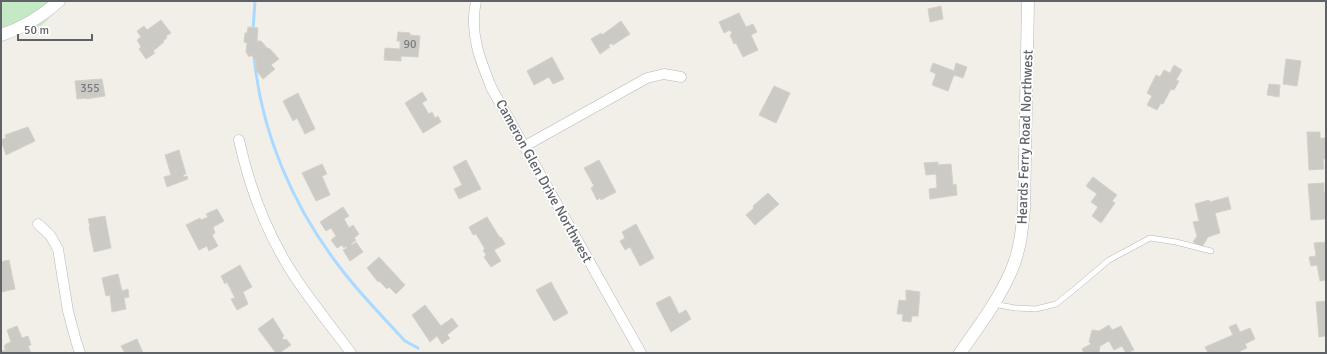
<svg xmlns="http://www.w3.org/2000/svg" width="1327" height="354" viewBox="0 0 1327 354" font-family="Signika,sans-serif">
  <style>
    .green { fill: #c5e8c5 }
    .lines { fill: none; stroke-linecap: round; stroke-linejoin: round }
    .stream { stroke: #aadaff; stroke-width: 3 }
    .building { fill: #cccac5; stroke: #d6d1c6 }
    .service-casing { stroke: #b5b8bc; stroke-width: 6 }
    .minor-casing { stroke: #b5b8bc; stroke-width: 11 }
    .tertiary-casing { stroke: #b5b8bc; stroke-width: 13 }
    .service { stroke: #fff; stroke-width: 5 }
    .minor { stroke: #fff; stroke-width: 10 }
    .tertiary { stroke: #fff; stroke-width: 12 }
    .labels { text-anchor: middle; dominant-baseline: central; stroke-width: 3.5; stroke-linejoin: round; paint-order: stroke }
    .number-label { font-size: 12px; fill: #7a7d7f }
    .street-label { font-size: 14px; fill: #5f6368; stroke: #fff }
  </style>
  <rect width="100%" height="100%" fill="#f1efe8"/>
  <path class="green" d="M1,1h65l-24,24 -41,17z"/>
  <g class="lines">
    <path class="stream" d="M253,30l2,-29
      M254,56c7,77 40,153 88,214 19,25 42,48 63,71l13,7"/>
  </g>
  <path class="building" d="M941,6l2,13 -13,3 -2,-13z
    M739,13l7,14 7,-3 4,8 -6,3 7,15 -15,7 -7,-14 -2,1 -4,-9 2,-1 -2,-4 -6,3 -5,-11z
    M161,20l10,13 -5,3 1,2 -4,3 1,1 -11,9 2,2 -9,6 -7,-10 2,-2 -4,-7 4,-3 -4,-6 7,-5 3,4z
    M621,21l9,13 -17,11 -1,-2 -4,3 2,1 -10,7 -9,-15 10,-6 1,2z
    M248,27l10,1 -1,13h4l7,8 1,-1 10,11 -8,6 4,4 -12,10 -9,-11 3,-2 -2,-2 2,-2 -6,-7 -2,2 -3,-5 1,-9 -3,-1 1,-9h2z
    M398,32l12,1v2l10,1 -2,21 -17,-1v5l-17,-1 1,-12 15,1v-8h-3z
    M552,57l12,22 -11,5 -4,-7 -15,8 -7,-14z
    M1286,59l15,2 -4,25 -14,-2z
    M933,63l21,8 2,-8 11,4 -4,11 -9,-3 -6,16 -16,-6 4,-11 -6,-3z
    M1174,65l8,5 -6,10 3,1 -5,9 -3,-1 -8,15 -2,-1 -4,7 -10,-5 5,-9 -5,-3 9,-18 4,2 4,-7 6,3z
    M102,79l3,17 -19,3v-1l-9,1 -2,-18z
    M1269,84l11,1 -1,12 -12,-2z
    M774,86l16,7 -14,30 -17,-8z
    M422,92l5,8 -5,3 7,11 3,-2 3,6 3,-2 3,6 -18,11 -18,-30z
    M298,93l17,36 -10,5 -8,-16 -4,3 -10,-20z
    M28,127l7,14 -29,14 -5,-15 5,-2 -1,-3z
    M1307,132h13v6h5l1,21h-3l1,10 -15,1z
    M179,150l7,24 -3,1 1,2 3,-1 1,3 -21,8 -3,-10 7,-2 -6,-20z
    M466,160l15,29 -22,10 -5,-10 8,-4 -9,-18z
    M599,160l17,32 -15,8 -1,-2 -3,2 -6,-12 3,-2 -10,-18z
    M938,162v3l13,-1 2,21 3,-1 1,11 -27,4 -1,-10 8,-1 -1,-14 -10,1 -2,-12z
    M322,164l5,10 -5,2 8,19 -14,6 -14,-28z
    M1093,177l24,18 -5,6 3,2 -14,20 -9,-7 6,-9 -7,-5 6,-8 -11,-8z
    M1324,183v9l2,-1v28l-15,1 -3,-36z
    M768,193l11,11 -24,21 -9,-10 8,-7 -1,-2z
    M1228,197l3,12 -16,4 5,20 -12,4 -6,10 -9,-5 4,-6 -4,-14 6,-1 -4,-17 14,-4 1,2z
    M343,207l6,9 -5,3 5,9 4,-3 6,9 -5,4 2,2 -5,4 1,1 4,-3 7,10 -13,9 -7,-11 4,-2 -1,-2 -2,2 -2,-3 -5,3 -6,-8 5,-4 -5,-8 -5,3 -6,-9z
    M217,209l7,12 -11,6 2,6 -3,2 6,11 -9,5 -2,-5 -8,4 -13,-25 14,-7 1,2 7,-3 -2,-3z
    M105,216l6,32 -17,4 -5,-25 1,-1 -2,-7z
    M487,217l13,21 1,-1 4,7 -11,6 7,11 -10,6 -7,-10 2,-2 -3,-5 2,-1 -9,-15 -3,1 -4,-8z
    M636,224l18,34 -14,8 -10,-19 -5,3 -5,-9 5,-3 -3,-6z
    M1326,242v38l-6,1 -3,-16 -6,1 -2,-9 7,-1 -2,-13z
    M379,257l26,28 -9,9 -7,-7 -2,2 -8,-8 -1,1 -11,-14z
    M9,260l6,29 -14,3v-30z
    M240,265l12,22 -9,5 5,12 -11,6 -6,-11 4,-1 -8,-16 -2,2 -4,-8z
    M118,274l4,17 6,-2 1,8 -5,1 2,11 -14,3 -2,-17 -4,1 -4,-18z
    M551,282l17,31 -14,8 -18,-31z
    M906,290l14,2 -2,24h-6l-1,6 -9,-1 1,-7h-6l2,-14 7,1z
    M670,296l9,18 7,-4 5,9 -20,13 -15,-29z
    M1326,301v35l-7,1 -3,-35z
    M425,305l16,21 11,-8 6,8 -11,9 3,3 -8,6 -5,-8 -7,6 -18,-27z
    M273,318l11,18 -2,2 2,2 2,-1 5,6 -12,8h-3l-18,-24z
    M1236,324l4,8 10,-4 5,11 -10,5 2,4 -7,3v2h-32l-3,-6 28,-12 -4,-8z
    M1109,325l3,5 9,-4 13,24 -8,3 -4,-7 -8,4 -5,-9 -9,5 -1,7h-15l-2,-4 9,-5 -2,-2 3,-12 7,1z
    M17,326l5,12 6,-2 3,9 -3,1 3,7h-30v-2l5,-1 -2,-3 2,-3 5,-2 -4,-12z
    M137,339l6,14h-18l-4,-7z"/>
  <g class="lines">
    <defs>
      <path id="service" d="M994,304l21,4 21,1 20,-5 20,-16 33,-28 41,-22 26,4 35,9"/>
      <path id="minor" d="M476,1c-7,32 4,59 16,88l149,264
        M239,140c10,46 27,91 52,131 18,28 40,55 60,82
        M525,146l122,-68 17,-4 17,3
        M38,224l12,11 8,14 10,62 8,30 4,12"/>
      <path id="tertiary" d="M1,35c22,-7 41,-19 58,-34
        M960,353c19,-27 39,-53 52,-84 8,-19 10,-39 12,-60l4,-208"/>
    </defs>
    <use href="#service" class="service-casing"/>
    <use href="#minor" class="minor-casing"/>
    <use href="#tertiary" class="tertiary-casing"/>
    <use href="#service" class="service"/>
    <use href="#minor" class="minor"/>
    <use href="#tertiary" class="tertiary"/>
  </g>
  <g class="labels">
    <g class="number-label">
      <text x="410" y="44">90</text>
      <text x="90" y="88">355</text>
    </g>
    <g class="street-label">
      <text transform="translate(1025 137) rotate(-88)">Heards Ferry Road Northwest</text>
      <text transform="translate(544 181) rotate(61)">Cameron Glen Drive Northwest</text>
    </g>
  </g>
  <rect width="1327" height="354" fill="none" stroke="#5f6368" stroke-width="4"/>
  <path d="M18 34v6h74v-6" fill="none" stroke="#5f6368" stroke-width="2"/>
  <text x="24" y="34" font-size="12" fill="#5f6368" stroke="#ffffff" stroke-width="3" paint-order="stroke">50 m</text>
</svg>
